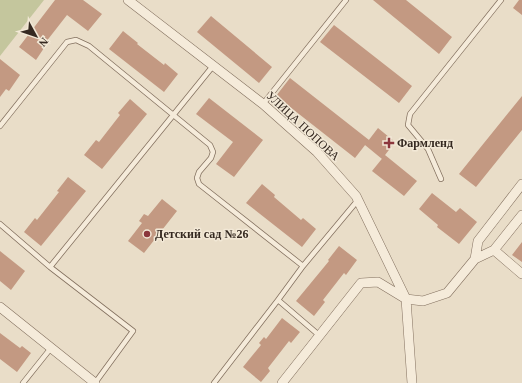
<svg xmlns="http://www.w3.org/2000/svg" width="522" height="383" viewBox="0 0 522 383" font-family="Georgia,serif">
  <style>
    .green { fill: #c4c69d }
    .building { fill: #c39982 }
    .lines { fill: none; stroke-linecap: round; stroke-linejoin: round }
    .service-casing { stroke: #83705f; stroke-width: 6 }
    .minor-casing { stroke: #83705f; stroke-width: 10 }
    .service { stroke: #f5ebda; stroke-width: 4.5 }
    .minor { stroke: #f5ebda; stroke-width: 9 }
    .poi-dot { fill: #8b363c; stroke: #f2e8d6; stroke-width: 1.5 }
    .labels { text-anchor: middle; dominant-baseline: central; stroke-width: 3; stroke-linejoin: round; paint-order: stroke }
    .street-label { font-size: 12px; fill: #352921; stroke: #f2e8d6 }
    .poi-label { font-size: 12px; font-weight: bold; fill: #352921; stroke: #f2e8d6; text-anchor: start }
  </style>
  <rect width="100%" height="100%" fill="#e9ddc8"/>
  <path class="green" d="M0,0h44l-44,56z"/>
  <path class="building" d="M55,0h28l19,14 -14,17 -21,-16 -25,32 2,1 -8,12 -17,-13z
    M373,0h33l46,37 -13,17z
    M519,0h3v15l-9,-7z
    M211,16l61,51 -13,16 -62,-51z
    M334,25l78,61 -13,17 -79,-61z
    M123,31l15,12 -1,1 27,21 1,-2 13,11 -14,18 -55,-43z
    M0,59l20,16 -11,16 -3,-2 -6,8z
    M290,78l79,62 -14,18 -79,-62z
    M522,96v34l-46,57 -17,-13z
    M209,98l54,42 -29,37 -18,-13 17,-22 -37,-28z
    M130,99l17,15 -45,55 -18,-14 12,-15 3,2 21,-27 -2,-2z
    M378,128l17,14 -13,17 -17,-14z
    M385,155l32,26 -13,15 -32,-25z
    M68,177l18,14 -45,55 -17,-14 11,-14 2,2 22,-28 -2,-1z
    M262,184l13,11 -1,2 27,23 2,-2 13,11 -14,18 -56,-44z
    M432,193l24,19 4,-4 17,14 -18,22 -22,-17 1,-2 -19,-16z
    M162,199l15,12 -33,42 -16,-12 14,-18 -3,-2 5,-7 4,2z
    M522,242v20l-10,-7z
    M339,246l18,14 -11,15 -2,-2 -21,27 2,2 -11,14 -18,-15 33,-40 -1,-1z
    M0,251l25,20 -14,19 -11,-9z
    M282,318l18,14 -9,11 -2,-2 -21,27 2,3 -9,11 -18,-15 18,-22 -2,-2 5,-6 2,2z
    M0,333l20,15 2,-2 9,7 -14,19 -17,-13z"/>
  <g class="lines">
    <defs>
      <path id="service" d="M263,104l83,-104
        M0,126l67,-84 9,-2 13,6 121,99 3,7 -2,6 -12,14 -2,6 2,6 104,82 -25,34 42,36
        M441,179l-13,-30 -20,-24 2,-11 91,-114
        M0,224l50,43 83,64 -38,52
        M303,266l55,-66
        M50,267l163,-201
        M23,383l28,-35
        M214,383l64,-83"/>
      <path id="minor" d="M128,0l135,104 54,48 39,44 50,103 6,84
        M494,250l28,24
        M475,259l3,-18 44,-57
        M0,307l95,76
        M282,383l79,-100 17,-1 28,17 17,2 24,-8 28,-34 19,-9 28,-35"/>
    </defs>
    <use href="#service" class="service-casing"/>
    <use href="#minor" class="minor-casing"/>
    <use href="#service" class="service"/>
    <use href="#minor" class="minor"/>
  </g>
  <g class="poi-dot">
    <path d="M387 137h4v4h4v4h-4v4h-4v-4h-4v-4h4z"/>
    <circle cx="147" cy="234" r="4"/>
  </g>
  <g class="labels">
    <g class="street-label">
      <text transform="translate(303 126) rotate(43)">УЛИЦА ПОПОВА</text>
    </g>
    <g class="poi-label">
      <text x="397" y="143">Фармленд</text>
      <text x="155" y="234">Детский сад №26</text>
    </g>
  </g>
  <g transform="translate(36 36) rotate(130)" stroke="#f2e8d6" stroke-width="3" paint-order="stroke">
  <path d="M0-3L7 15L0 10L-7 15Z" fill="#352921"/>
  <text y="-6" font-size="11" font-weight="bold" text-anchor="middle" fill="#352921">N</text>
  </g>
</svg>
